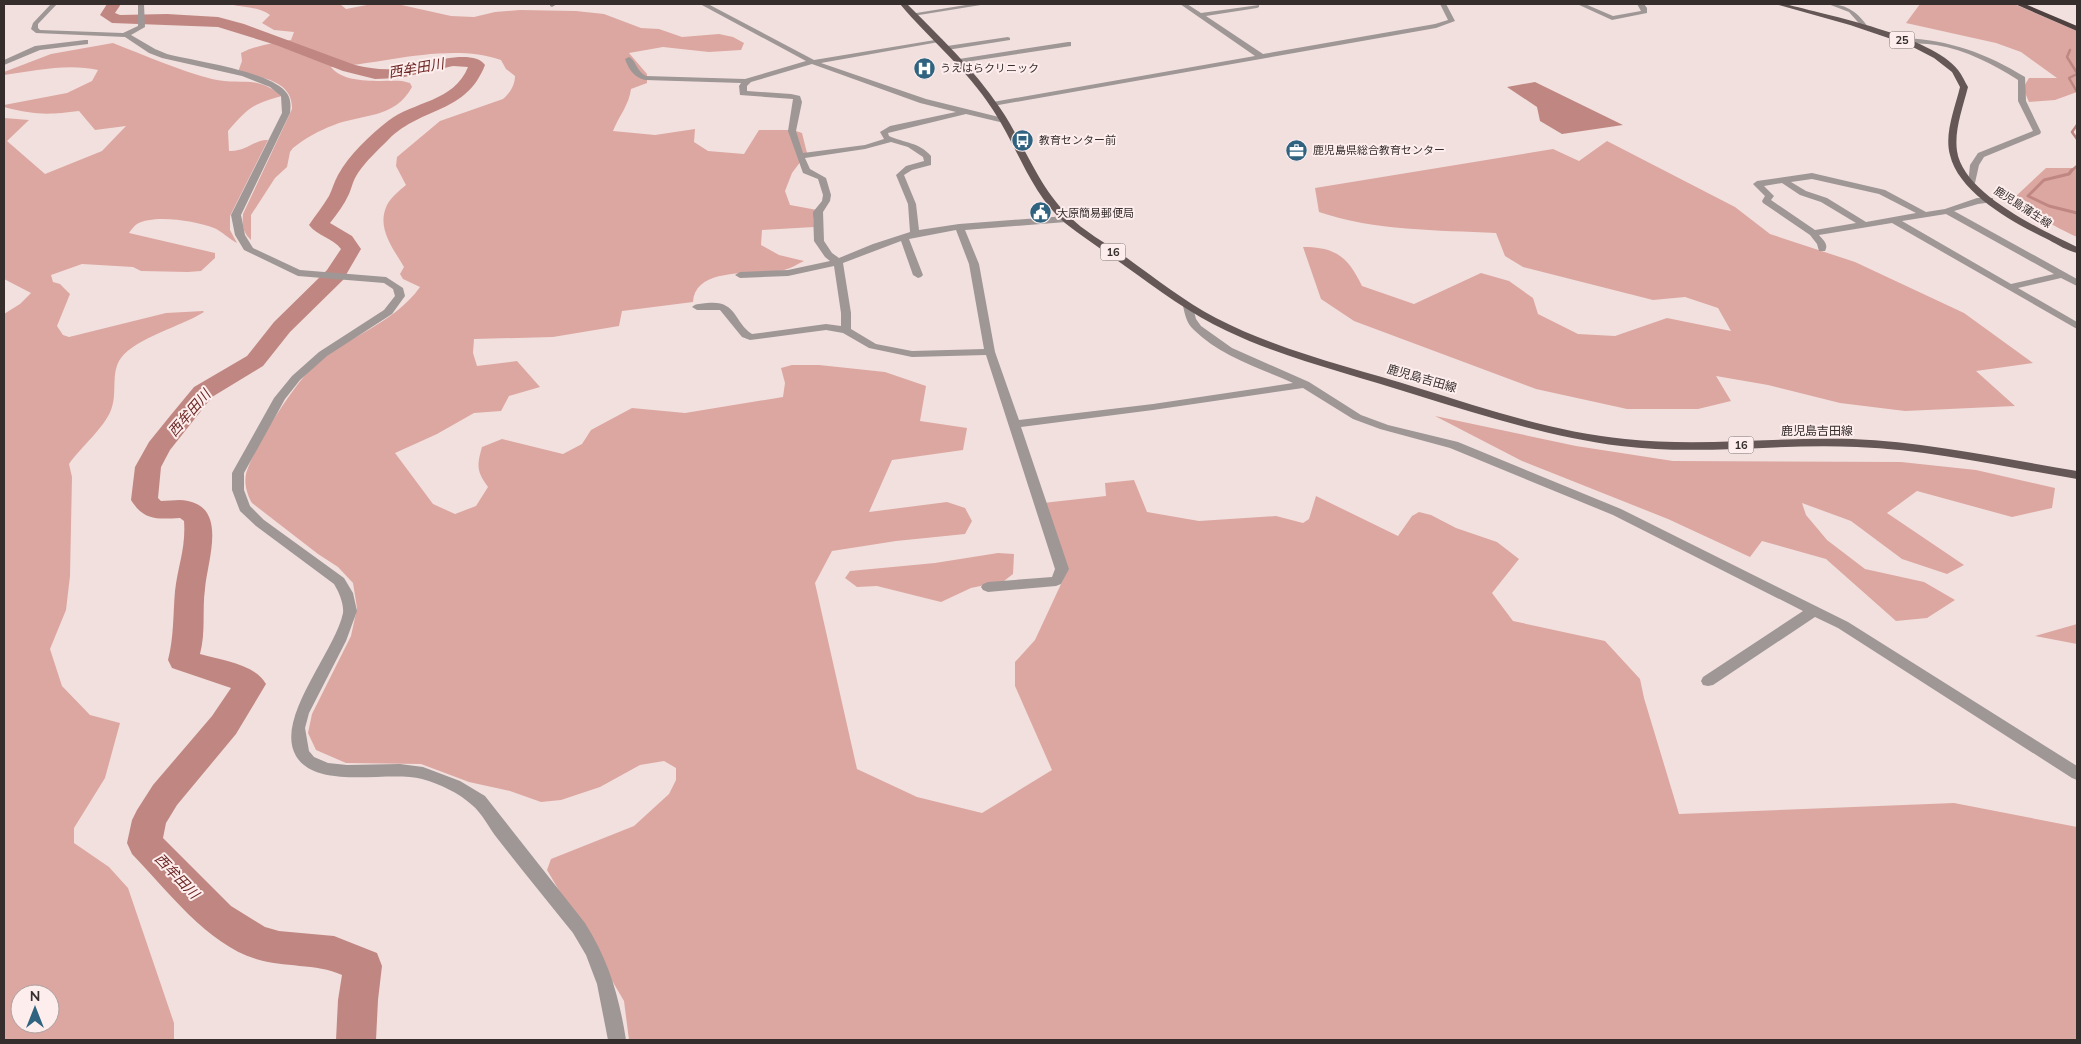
<svg xmlns="http://www.w3.org/2000/svg" width="2081" height="1044" viewBox="0 0 2081 1044" font-family="Mulish,'Noto Sans JP',sans-serif">
  <style>
    .green { fill: #dca7a1; fill-rule: evenodd }
    .water { fill: #c08782 }
    .lines { fill: none; stroke-linecap: round; stroke-linejoin: round }
    .stream-far1 { stroke: #c08782; stroke-width: 2.5 }
    .stream { stroke: #c08782; stroke-width: 3 }
    .river { fill: #c08782; fill-rule: evenodd }
    .minor { fill: #9e9796; fill-rule: evenodd }
    .primary { fill: #645756; fill-rule: evenodd }
    .motorway { fill: #4f4140; fill-rule: evenodd }
    .labels { text-anchor: middle; dominant-baseline: central; stroke-width: 4; stroke-linejoin: round; paint-order: stroke }
    .shield { fill: #fdeeed; stroke: #716867; stroke-width: 1 }
    .shield-label { font-size: 11px; font-weight: bold; fill: #352e2d }
    .far-poi-label { font-size: 11px; fill: #352e2d; stroke: #fdeeed; text-anchor: start }
    .far-street-label { font-size: 11px; fill: #352e2d; stroke: #fdeeed }
    .street-label { font-size: 12px; fill: #352e2d; stroke: #fdeeed }
    .water-label { font-size: 14px; font-style: italic; fill: #6b2623; stroke: #fdeeed }
  </style>
  <rect width="100%" height="100%" fill="#f2e0de"/>
  <path class="green" d="M229,4h111l6,5 26,-5h25l54,12 23,1 21,-5 25,-2 56,1 28,3 37,14 18,1 23,8 37,-3 14,3 11,6 -3,7 -32,2 -46,-5 -34,6 18,21v9l-16,6c-2,16 -12,27 -18,42l42,4 40,-6 -1,13 14,9 36,3 15,-24h34l9,3 5,20 -15,20 -7,18 5,14 27,5 -4,8 1,9 -52,3 -1,15 18,10 25,6c-8,4 -16,9 -25,10 -24,4 -84,-5 -86,31l-71,9 -3,15 -66,11 -79,2 -1,14 4,13 40,-5 23,26 -31,9 -8,15 -27,2 -37,21 -42,19 38,51 22,10 21,-8 12,-19c-12,-16 -11,-22 -6,-40l20,-8 61,15 19,-10 9,-14 41,-22 53,5 98,-16 2,-14 -4,-15 11,-3h27l66,7 41,14 -6,35 47,7 -4,22 -71,10 -23,52 78,-10 18,6 7,13 -7,13 -69,7 -64,10 -17,32 42,186 60,28 65,16 70,-43 -37,-84v-24l20,-22 33,-71 -25,-66 63,-7 -1,-13 29,-3 13,32 52,9 77,-5 27,7 6,-4 7,-23 82,40 14,-20 7,-4 12,3 25,13 41,14 22,17 -27,34 21,28 92,20 35,38 4,19 35,116 275,-11 123,24v213h-1448l-5,-39 -77,-131 4,-11 83,-33 35,-32 7,-14v-12l-12,-7 -24,4 -40,22 -39,13 -20,2 -31,-11 -41,-9 -48,-18 -75,-1 -30,-13 -8,-17 4,-19 39,-78 6,-28 -4,-25 -15,-16 -20,-13 -66,-51c-5,-9 -8,-19 -6,-29 6,-24 48,-90 67,-107 32,-30 81,-43 107,-80l-17,-8 -3,-5 4,-7c-11,-19 -28,-39 -17,-62 4,-8 13,-15 19,-20l-10,-19 1,-9 43,-36 63,-22c7,-6 12,-14 12,-23l-9,-7 -5,-9c-52,-18 -117,4 -170,7 14,18 50,13 71,14l8,2 2,4c-17,32 -51,27 -78,38 -14,5 -30,14 -41,23l-3,4 -3,15 -12,11 -24,37v25c-8,-7 -9,-15 -8,-26l49,-105c1,-29 -32,-32 -54,-37l4,-11 -1,-8c16,-8 32,-10 50,-13l3,-8 -20,-2 -12,-7 8,-8c-12,-9 -27,-7 -41,-11z
    M1920,4h94l63,27v61l-22,8 -26,2 -6,-14 6,-10h28l-36,-26 -25,-9 -90,-20z
    M113,43c33,13 65,27 99,36 28,7 44,-5 70,17 -30,8 -34,12 -54,35l1,20c17,1 26,-12 39,-11l-38,76v14l7,13c-8,-4 -17,-13 -23,-15 -18,-7 -60,-14 -77,-4 -3,2 -6,6 -8,9l86,20v5l-14,13 -13,1 -47,-1 -8,-4 -51,-3 -31,11 2,7 7,2 10,10 -13,32 6,9 6,2 97,-24 37,-2 1,1c-22,14 -68,26 -83,46 -11,15 -3,35 -10,52 -7,18 -30,37 -42,54l3,13 -2,99 -4,34 -16,39 12,37 28,29 30,8 -15,55 -31,50v15l35,24 19,21 46,135v17h-170v-726l16,-10 11,-11 -27,-14v-161l25,2 -22,21 38,33 57,-23 24,-25 -31,4 -16,-19c-31,4 -44,4 -75,-4v-2l63,-12 25,-12 6,-11c-31,-7 -63,1 -94,5v-3l47,-18zM20,994h30v30h-30z
    M1607,141l128,66 35,27 85,28 109,51 69,50 -57,8 39,35 -110,5 -65,-8 -72,-18 -52,-9 15,25 -33,8h-71l-91,-20 -182,-68 -33,-22 -18,-52c33,0 45,10 59,39l52,18 67,-31 28,8 24,17 5,16 40,20 37,2 52,-18 64,13 -13,-23 -33,-11 -32,3 -130,-33 -18,-11 -9,-23c-59,-3 -121,-2 -177,-21l-4,-24 238,-39 26,12z
    M2046,168h31v69c-23,-10 -43,-22 -62,-40z
    M1435,416l141,30 97,15 228,1 75,8 79,18 -3,20 -40,9 -95,-26 -30,22 77,52 -17,9 -45,-15 -51,-38 -49,-18 4,12 21,25 38,29 59,13 31,18 -28,18 -31,3 -70,-62 -64,-18 -12,16 -82,-38 -146,-58z
    M998,553l16,1 -1,20 -9,7 -33,7 -30,14 -64,-16 -20,1 -12,-9 5,-7 85,-8z
    M2077,624v20l-42,-8z"/>
  <path class="water" d="M1535,82l88,43 -61,9 -22,-13 -3,-14 -30,-20z"/>
  <g class="lines">
    <path class="stream-far1" d="M2070,50l-3,7 10,16
      M2077,74l-8,4 8,14
      M2077,125l-5,7 5,7
      M2071,171l6,-5"/>
    <path class="stream" d="M2072,170l-3,4 -25,6 -16,16 21,10 28,7"/>
    <path class="river" d="M107,4h14l-6,9 5,2 47,-1 51,3 26,7 111,41c13,3 26,5 39,4 21,-2 78,-23 91,-4 -19,49 -62,41 -96,74 -11,11 -23,22 -31,34 -5,7 -6,14 -9,21 -5,11 -12,20 -19,29l22,13 9,13 -18,31 -53,52 -27,34 -51,31 -42,53 -9,17 -3,31 3,3c9,0 19,-2 27,0 40,8 19,61 17,88 -3,21 1,43 -5,65 21,6 55,10 66,30l-30,50 -59,71 -11,18 -3,15 68,68 34,21 14,4 55,5 43,17 5,13 -4,34 -2,40h-40l2,-40 4,-25c-26,-12 -58,-7 -86,-16 -49,-15 -89,-69 -124,-105l-5,-11 5,-23 5,-10 16,-25 59,-69 19,-28 -59,-20 -4,-8c6,-23 5,-46 7,-69 3,-26 11,-43 9,-70l-4,-3c-23,1 -36,3 -49,-18l4,-33 14,-25 21,-26 24,-29 53,-31 27,-34 53,-52 14,-21c-8,-11 -24,-13 -32,-24 6,-9 14,-19 20,-29 3,-6 5,-14 9,-21 11,-20 32,-40 50,-54 26,-20 66,-19 80,-54l-15,-1 -53,12 -25,1 -32,-8 -67,-26 -58,-18 -106,-4 -12,-8z"/>
    <path class="minor" d="M51,4h6l-19,20v4l2,2 83,3 15,-7v-22h6l1,23 -14,8 24,14 12,5c28,7 100,17 118,37 6,6 6,14 5,22l-49,102 4,20 8,13 47,22 86,7 17,11 2,8 -13,18 -65,42 -27,24 -15,19 -41,74v17l6,16 14,14 80,58 9,15 4,18 -11,30 -37,72 -4,15 4,23 5,6 14,6 19,2 53,-1 23,3 37,14 25,15 100,127c24,38 34,73 41,117h-18l-11,-56 -11,-29 -13,-22c-25,-31 -51,-63 -76,-95 -8,-10 -15,-25 -25,-33 -13,-12 -32,-21 -50,-26 -34,-9 -105,12 -126,-23 -22,-37 39,-104 47,-143 1,-9 -4,-21 -9,-29l-78,-58 -16,-15 -8,-21v-17l42,-75 18,-22 27,-24 65,-42 11,-14 -2,-7 -9,-6 -86,-7 -54,-26 -9,-15 -4,-20 51,-102 -1,-17 -11,-9 -28,-11 -80,-18 -13,-5 -24,-16 -89,-4 -5,-4 2,-6z
      M550,4h7l-5,3 -2,-1z
      M700,4h8l106,56 127,-21 2,1 -4,2 -118,21 105,36 81,20v4h-3l-38,-9 -78,19 1,3c15,7 30,6 42,20v9l-19,5 -8,5 12,29 3,26 40,-6 107,-8 5,3 -5,3 -101,8 14,34 16,88 24,68 134,-16 140,-21c-33,-15 -73,-27 -99,-53 -7,-6 -9,-15 -11,-24l1,-2h8l4,15 5,7 31,22 77,34 52,33 27,10 70,17 163,67 227,113 229,144v14l-5,-2 -234,-150 -23,-11 -102,68 -5,1 -5,-1 -2,-4 2,-4 100,-66 -190,-96 -163,-67 -70,-19 -27,-10 -50,-31 -150,22 -132,17 48,142 -8,15 -5,2 -68,6 -5,-2 -2,-3 2,-3 5,-2 64,-5 3,-8 -69,-214 -74,2 -43,-9 -26,-15 -17,-3 -76,10 -8,-3 -22,-27h-23l-5,-3c4,-4 9,-3 15,-4 30,-3 26,18 45,31l74,-10 15,2v-13l-7,-47 -46,10 -48,2 -5,-3 5,-3 48,-2 42,-9 -5,-4 -11,-16 -1,-29 9,-11 1,-6 -5,-16 -15,-6 -15,-42 5,-32 -53,-4 -1,-9 2,-3 -96,-3c-11,-3 -16,-10 -20,-21l4,-2c7,3 7,14 17,19l99,3 61,-18zM812,64l108,39 36,9 -66,14 -10,6 4,7 -19,6 -62,8 -7,-22 6,-29 -2,-6 -9,-2 -44,-3v-5l4,-4zM891,142l17,5 15,10 1,4 -18,5 -10,9 12,29 2,28 -37,12 -34,14 -7,-5 -8,-12 -1,-29 7,-11 1,-6 -5,-17 -16,-9 -5,-11 60,-9zM956,230l13,34 15,85 -72,2 -36,-7 -25,-15v-16l-8,-50 58,-22 12,34 5,3 3,-1 2,-2 -14,-36z
      M972,4h15l-74,12 -3,-2z
      M1180,4h7l14,9 58,-8v2l-2,1 -51,8 57,38 172,-30 13,-4 -8,-16h6l9,17 -19,7 -443,78 -4,-2 4,-2 262,-46z
      M1577,4h8l28,12 28,-5 -4,-7h7l3,4v5l-35,7z
      M1828,4c20,0 30,9 41,24l-5,1 -15,-17z
      M1008,37l2,1v2l-63,10 -4,-2 4,-2z
      M1904,38c45,2 82,15 121,39l1,24 15,31 -1,2 -56,23 -5,8 -4,18 -7,2 2,-20 8,-12 55,-22 -15,-30v-21c-25,-16 -52,-30 -82,-35 -11,-2 -23,-1 -34,-4l-2,-1z
      M85,40h3v4l-48,6 -36,15v-5l31,-14z
      M1068,42h3v4l-112,17 -4,-2 4,-2z
      M1812,173l73,17 41,22 19,-3 32,-11h16v4l-15,2 -24,7 123,68v7l-16,-8 -43,10 59,34v7l-185,-106 -73,12c4,5 10,9 6,16h-6l-2,-7 -7,-9 -47,-32 -1,-2 3,-5 -12,-12 4,-3zM1812,179l67,15 37,19 -50,9 -39,-24 -21,-7 -15,-9zM1782,183l18,12 21,7 35,21 -41,7 -44,-30 3,-4 -10,-10zM1946,214l108,60 -43,10 -109,-63z"/>
    <path class="primary" d="M900,4h7c33,33 67,65 93,104 24,35 37,77 68,107 16,17 40,29 59,43 29,21 57,43 89,60 64,33 134,49 202,70 68,21 136,44 207,51 75,8 151,-2 227,0 76,3 151,20 225,32v8c-73,-12 -145,-29 -220,-32 -78,-4 -157,9 -236,-1 -71,-9 -140,-31 -208,-52 -62,-20 -127,-35 -186,-63 -37,-17 -68,-41 -102,-65 -19,-14 -41,-28 -60,-43 -34,-29 -48,-77 -72,-113 -27,-42 -63,-70 -93,-106z
      M1775,4h10c42,11 147,32 173,66 4,5 7,12 10,17 -5,20 -14,43 -11,64 6,43 85,79 120,96v6c-9,-2 -19,-8 -28,-13 -33,-16 -90,-46 -99,-85 -6,-21 5,-47 10,-68l-8,-15 -18,-14 -25,-13 -59,-20z"/>
    <path class="motorway" d="M2015,4h10l52,22v5z"/>
  </g>
  <defs>
    <symbol id="hospital-disc" viewBox="-11 -11 22 22"><circle r="9.5" fill="#2f637f" stroke="#fdeeed"/><path d="M-5-5h3v3.5h4V-5h3V5h-3V1.5h-4V5h-3Z" fill="#fff"/></symbol>
    <symbol id="bus-disc" viewBox="-11 -11 22 22"><circle r="9.5" fill="#2f637f" stroke="#fdeeed"/><path d="M-5-6H5V4H4V6H2V4H-2V6H-4V4H-5ZM-3.5-4V0h7V-4ZM-3.5 1.2v1.5H-2V1.2ZM2 1.2v1.5H3.5V1.2Z" fill="#fff"/></symbol>
    <symbol id="office-disc" viewBox="-11 -11 22 22"><circle r="9.5" fill="#2f637f" stroke="#fdeeed"/><path d="M-6-3h4V-5.5h4V-3h4V5H-6ZM-1-4.5V-3h2v-1.5ZM-6 0V1H6V0Z" fill="#fff"/></symbol>
    <symbol id="civic-disc" viewBox="-11 -11 22 22"><circle r="9.5" fill="#2f637f" stroke="#fdeeed"/><path d="M-.6-6.5H3V-4.5H.6V-3L4-1V1h2V6H-6V1h2V-1L-.6-3ZM-1.2 2.5V6h2.4V2.5Z" fill="#fff"/></symbol>
  </defs>
  <g fill-rule="evenodd">
    <use href="#hospital-disc" x="912" y="56" width="25" height="25"/>
    <use href="#bus-disc" x="1010" y="128" width="25" height="25"/>
    <use href="#office-disc" x="1284" y="138" width="25" height="25"/>
    <use href="#civic-disc" x="1028" y="200" width="25" height="25"/>
  </g>
  <g class="labels">
    <g class="shield">
      <rect x="1889.5" y="31.5" width="25" height="17" rx="4"/>
      <rect x="1100.5" y="243.5" width="25" height="17" rx="4"/>
      <rect x="1728.5" y="436.5" width="25" height="17" rx="4"/>
    </g>
    <g class="shield-label">
      <text x="1902" y="40">25</text>
      <text x="1113" y="252">16</text>
      <text x="1741" y="445">16</text>
    </g>
    <g class="far-poi-label">
      <text x="940" y="68">うえはらクリニック</text>
      <text x="1039" y="140">教育センター前</text>
      <text x="1313" y="150">鹿児島県総合教育センター</text>
      <text x="1057" y="213">大原簡易郵便局</text>
    </g>
    <g class="far-street-label">
      <text transform="translate(2023 207) rotate(33)">鹿児島蒲生線</text>
    </g>
    <g class="street-label">
      <text transform="translate(1422 378) rotate(16)">鹿児島吉田線</text>
      <text x="1817" y="430">鹿児島吉田線</text>
    </g>
    <g class="water-label">
      <text transform="translate(416 68) rotate(-10)">西牟田川</text>
      <text transform="translate(189 413) rotate(-49)">西牟田川</text>
      <text transform="translate(177 876) rotate(46)">西牟田川</text>
    </g>
  </g>
  <rect width="2081" height="1044" fill="none" stroke="#352e2d" stroke-width="10"/>
  <g transform="translate(35 1009)"><circle r="24" fill="#fdeeed" stroke="#ada1a0"/>
  <path d="M0-4L9 19L0 12L-9 19Z" fill="#2f637f"/>
  <text y="-8" font-size="14" font-weight="bold" text-anchor="middle" fill="#352e2d">N</text>
  </g>
</svg>
